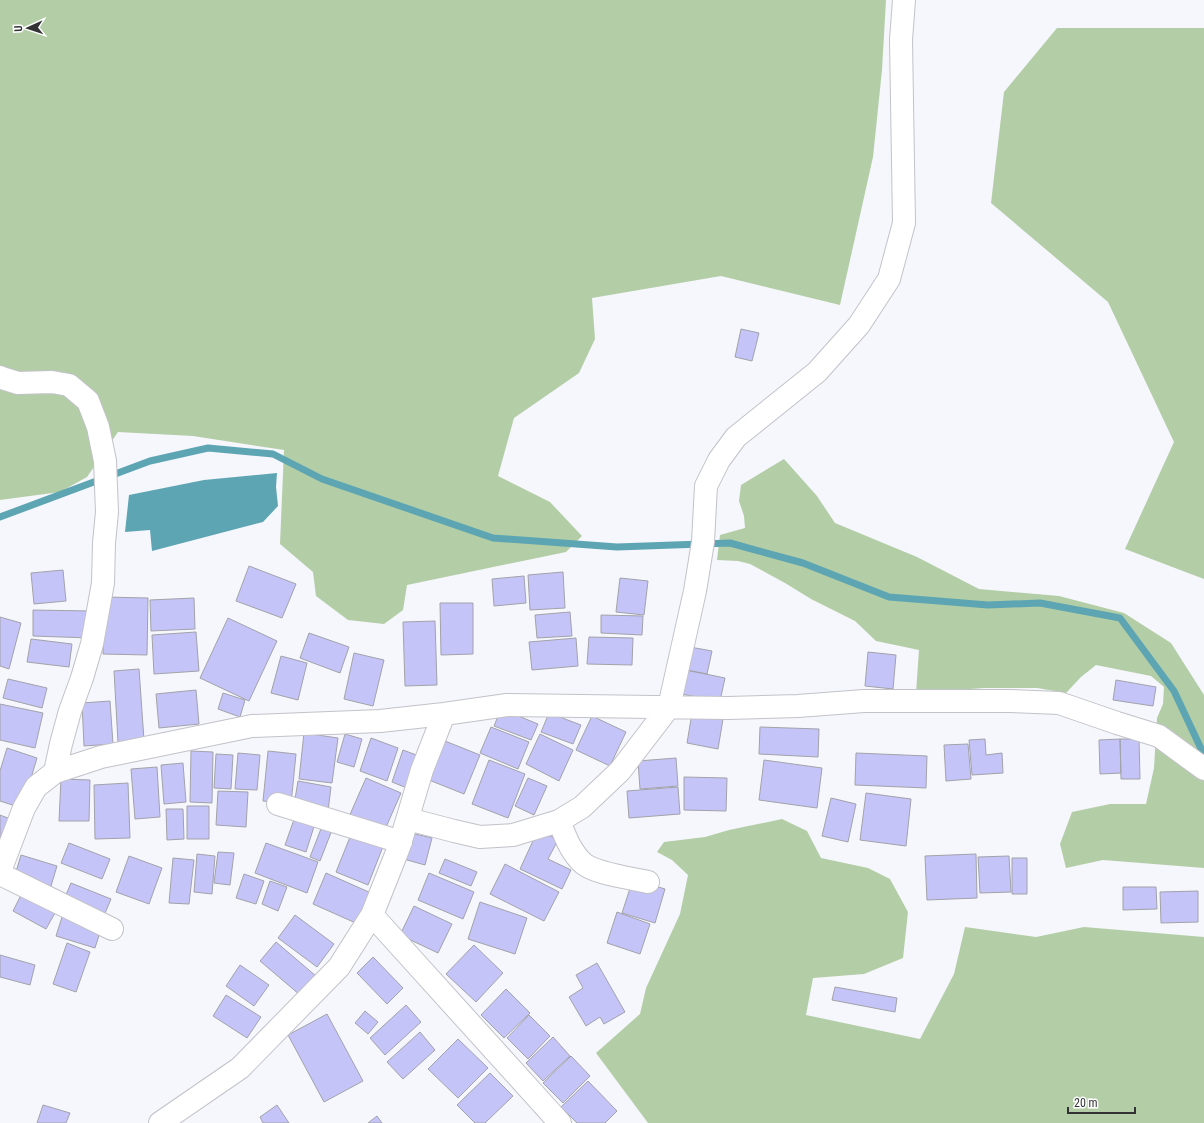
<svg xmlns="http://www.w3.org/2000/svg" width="1204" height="1123" viewBox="0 0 1204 1123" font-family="'Roboto Condensed',sans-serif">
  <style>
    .green { fill: #b3cea6 }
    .water { fill: #5da5b2 }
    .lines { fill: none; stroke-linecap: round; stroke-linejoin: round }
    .stream { stroke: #5da5b2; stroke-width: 7 }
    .building { fill: #c5c4f9; stroke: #a2a2a9 }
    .minor-casing { stroke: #c2c2c9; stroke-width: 24 }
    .minor { stroke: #fff; stroke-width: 22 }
  </style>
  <rect width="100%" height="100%" fill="#f6f6fd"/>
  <path class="green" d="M0,0h886l-4,70 -9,87 -33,148 -119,-29 -129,22 3,41 -16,34 -65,45 -16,58 52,26 32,34 -16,16 -159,33 -4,25 -19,14 -36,-4 -32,-24 -3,-24 -33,-28 4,-94 -91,-14 -75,-4 -31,45 -27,15 -60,8z
    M1057,28h147v551l-79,-30 49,-107 -66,-140 -117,-99 13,-111z
    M784,459l33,37 18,27 82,34 62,32 80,7 65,17 47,30 33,52v173l-101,-8 -37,8 -6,-24 12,-32 38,-8h36l8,-36 3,-50 6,-14 1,-17 -13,-11 -55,-11 -15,12 -15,16 -29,-5h-53l-68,5 3,-43 -43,-9 -21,-20 -44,-22 -26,-16 -35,-19 -12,-3 -21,-1 3,-25 25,-7 -1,-12 -5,-15 2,-16z
    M782,819l25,12 14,27 47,10 22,11 18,33 -5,46 -39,16 -51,4 -7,37 114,24 34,-65 11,-47 71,10 48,-10 120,10v186h-556l-52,-70 44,-39 6,-26 34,-74 8,-39 -16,-15 -15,-8 7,-10 41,-5 24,-7z"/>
  <path class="water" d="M277,473l-1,14 2,19 -15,16 -111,29 -2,-21 -25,2 4,-37 75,-15z"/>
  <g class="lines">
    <path class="stream" d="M0,517l150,-56 58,-13 65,6 49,25 171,59 124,9 113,-4 73,20 86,34 99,8 52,-2 80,15 54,73 30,64"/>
  </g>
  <path class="building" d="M741,329l18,4 -7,28 -17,-4z
    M249,566l47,18 -14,34 -46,-17z
    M63,570l3,31 -32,3 -3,-31z
    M563,572l2,36 -35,2 -2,-35z
    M524,576l2,27 -32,3 -2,-27z
    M620,578l28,3 -4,34 -28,-3z
    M104,597l44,1 -1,57 -44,-1z
    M194,598l1,31 -44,2 -1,-31z
    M440,603h33v51l-32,1z
    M33,610l57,1v27l-57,-2z
    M570,612l2,24 -35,2 -2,-23z
    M601,615l42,1 -1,19 -41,-2z
    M0,617l21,6 -12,46 -9,-3z
    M228,618l49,23 -28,60 -49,-23z
    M435,621l2,64 -32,1 -2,-64z
    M196,632l3,39 -45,3 -2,-39z
    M309,633l40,14 -9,26 -40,-15z
    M589,637l44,1 -1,27 -45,-1z
    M576,638l2,28 -46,4 -3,-28z
    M31,639l41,5 -3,23 -42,-5z
    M690,647l22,4 -5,23 -21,-4z
    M868,652l28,3 -3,34 -28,-3z
    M354,653l30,7 -11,46 -29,-7z
    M281,656l26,7 -9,37 -27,-7z
    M139,669l5,71 -26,2 -4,-71z
    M686,670l39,8 -5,23 -39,-7z
    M8,679l39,9 -5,20 -39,-10z
    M1116,680l40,7 -3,19 -40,-6z
    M196,690l3,34 -40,4 -3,-34z
    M223,693l22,7 -5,17 -22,-8z
    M110,701l3,43 -29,2 -2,-43z
    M0,704l43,9 -8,35 -35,-8z
    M501,709l37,15 -7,16 -37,-14z
    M549,713l32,12 -8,19 -32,-12z
    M692,713l31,6 -5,30 -31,-6z
    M592,716l34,16 -16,34 -34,-16z
    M491,727l38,15 -11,27 -38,-16z
    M760,727l59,2 -1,28 -59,-3z
    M304,733l34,5 -6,45 -33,-4z
    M345,734l17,5 -8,28 -17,-5z
    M540,734l33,16 -14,31 -33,-17z
    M371,738l27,10 -11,33 -27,-10z
    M440,739l40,16 -16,39 -40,-16z
    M985,739l1,16 16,-2 1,20 -31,2 -3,-35z
    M1120,739l1,34 -21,1 -1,-34z
    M1120,739h19l1,40h-19z
    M968,744l3,35 -25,2 -2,-36z
    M7,748l30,10 -15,50 -22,-7v-30z
    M403,750l16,6 -12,32 -15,-6z
    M191,751l22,1 -1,51 -22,-1z
    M268,751l28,3 -5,50 -28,-3z
    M238,753l22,2 -3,35 -22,-1z
    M856,753l71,3 -1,32 -71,-3z
    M216,754l17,1 -2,34 -17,-1z
    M676,758l2,28 -38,3 -2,-28z
    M489,760l36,14 -17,44 -36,-14z
    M764,760l58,8 -5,40 -58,-8z
    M183,763l3,39 -22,2 -3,-39z
    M157,767l3,50 -25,2 -4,-50z
    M684,777l43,1 -1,33 -42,-1z
    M366,778l35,15 -18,41 -35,-15z
    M528,778l19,8 -13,29 -19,-9z
    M61,779l29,1 -1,41h-30z
    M298,781l33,6 -3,24 -34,-6z
    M128,783l2,55 -35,1 -1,-54z
    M678,787l2,27 -51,4 -2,-27z
    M218,791l30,1 -2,35 -30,-2z
    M866,793l45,6 -5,47 -46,-6z
    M831,798l25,6 -8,38 -26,-6z
    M187,806h22v33h-22z
    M166,809h17l1,30 -17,1z
    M297,811l20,6 -11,35 -21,-7z
    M0,815l13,5 -13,39z
    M324,821l10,4 -14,36 -10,-4z
    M538,830l20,10 -10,19 23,11 -9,19 -42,-20z
    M352,832l32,12 -16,41 -32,-13z
    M407,832l25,6 -7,27 -25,-7z
    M69,843l41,16 -8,20 -41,-16z
    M266,843l52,19 -11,31 -52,-20z
    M218,852l16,1 -4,32 -16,-2z
    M197,854l18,2 -3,38 -18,-2z
    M976,854l1,44 -50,2 -2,-44z
    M21,855l36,11 -6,20 -36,-11z
    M129,856l33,12 -13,36 -33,-12z
    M1009,856l2,36 -31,1 -2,-36z
    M173,858l21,2 -5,44 -20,-1z
    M1012,858h15v36h-15z
    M445,859l32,13 -6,14 -32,-13z
    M505,864l54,28 -15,29 -54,-27z
    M326,873l45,20 -13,31 -45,-20z
    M429,873l45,19 -11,27 -45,-19z
    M244,874l20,7 -8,23 -20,-6z
    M633,879l32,10 -10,34 -33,-10z
    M270,881l17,6 -9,24 -16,-7z
    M71,883l40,16 -8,19 -40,-16z
    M1123,887h33l1,22 -34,1z
    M1198,891v31l-37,1 -1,-31z
    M22,893l34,18 -10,18 -33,-18z
    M480,902l47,16 -12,36 -47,-15z
    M414,906l38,18 -14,29 -38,-18z
    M617,912l33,12 -10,30 -33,-11z
    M63,914l39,12 -7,22 -39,-12z
    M295,915l39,29 -17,23 -39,-29z
    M276,942l40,34 -16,19 -40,-34z
    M67,943l23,9 -14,40 -23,-8z
    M474,945l29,28 -27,29 -30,-28z
    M0,955l35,10 -5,20 -30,-8z
    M373,957l30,31 -16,16 -30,-31z
    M597,963l28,49 -21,12 -4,-7 -14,9 -17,-29 14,-9 -7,-13z
    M240,965l29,20 -15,21 -28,-20z
    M835,987l62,11 -2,14 -63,-12z
    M506,989l24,24 -26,25 -23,-23z
    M226,995l35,22 -14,21 -34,-22z
    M406,1005l15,17 -36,33 -15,-17z
    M365,1011l13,11 -10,12 -13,-11z
    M327,1014l36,67 -39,21 -36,-67z
    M529,1015l21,21 -22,23 -21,-21z
    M420,1032l15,18 -32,29 -16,-17z
    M553,1037l17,19 -27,25 -17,-18z
    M458,1039l30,29 -30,30 -30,-29z
    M571,1056l19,20 -27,27 -20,-20z
    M490,1073l23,23 -28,27h-10l-18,-18z
    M588,1081l29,30 -12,12h-28l-16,-16z
    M43,1105l27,8 -4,10h-29z
    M277,1105l12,18h-26l-3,-6z
    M377,1116l5,7h-14z"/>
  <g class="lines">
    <defs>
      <path id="minor" d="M0,377l2,1 16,5 34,-1 17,3 19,16 10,26 7,34 2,51 -3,31 -1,40 -11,61 -10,34 -12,33 -9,33 -6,28
        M278,804l123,38
        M408,819l46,12 26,6 33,-2 46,-14 23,-14 38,-36 49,-64 26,-116 8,-49 3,-56 13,-26 17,-23 81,-65 42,-47 30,-46 15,-56 -3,-183 3,-40
        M559,821c6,15 12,32 25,43 13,10 47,14 64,18
        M0,871l24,-63 12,-21 19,-15 46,-15 151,-31 128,-5 64,-7 63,-9 221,3 70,-2 66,-5h145l50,2 58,20 42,13 45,33
        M0,874l112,55
        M372,915l188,208
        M160,1123l80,-55 99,-101 33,-52 27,-68 23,-77 22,-56"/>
    </defs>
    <use href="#minor" class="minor-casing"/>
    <use href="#minor" class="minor"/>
  </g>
  <g transform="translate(28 28) rotate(267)" stroke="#ffffff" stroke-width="3" paint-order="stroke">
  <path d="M0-3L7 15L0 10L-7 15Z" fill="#323235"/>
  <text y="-6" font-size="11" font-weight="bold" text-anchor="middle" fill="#323235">U</text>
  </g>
  <path d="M1068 1107v6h67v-6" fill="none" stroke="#323235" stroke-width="2"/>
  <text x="1074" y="1107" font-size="12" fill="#323235" stroke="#ffffff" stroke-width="3" paint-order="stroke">20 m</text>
</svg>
